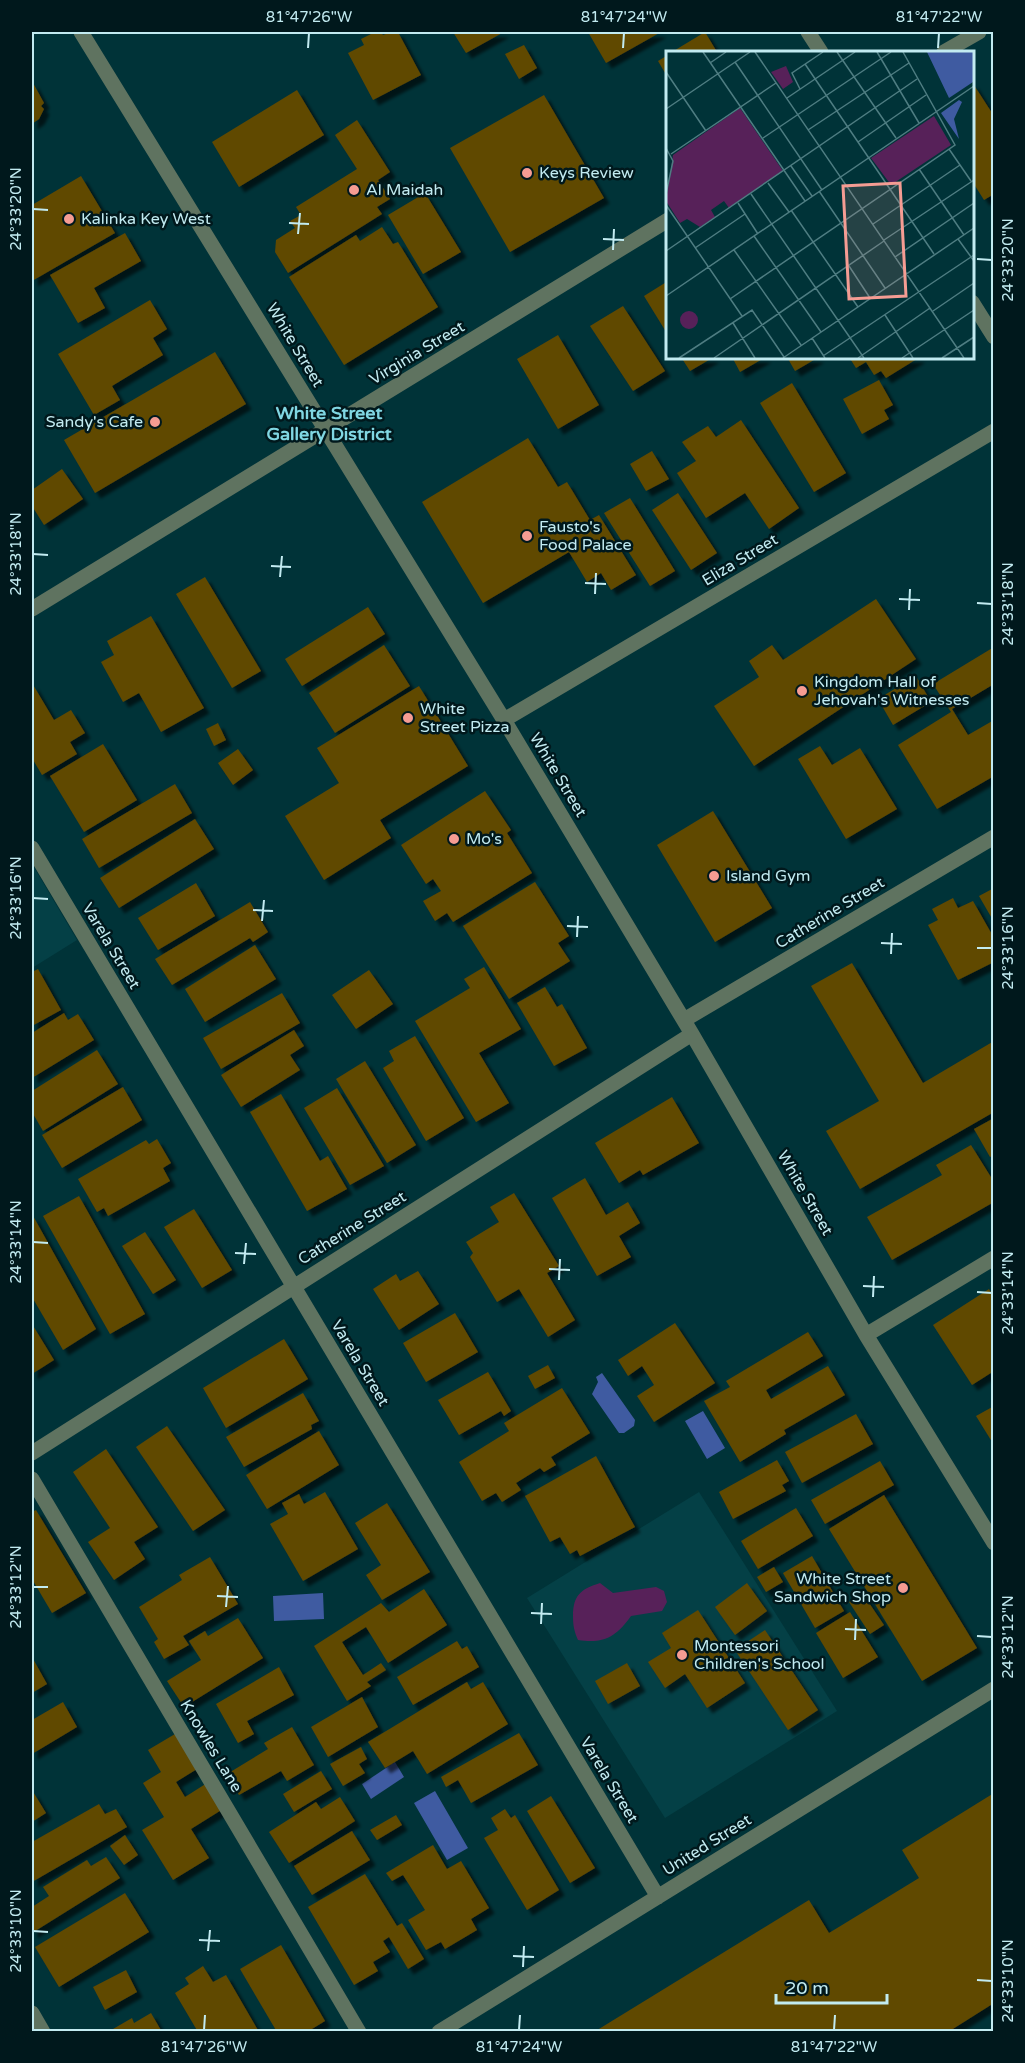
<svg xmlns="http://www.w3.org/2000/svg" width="1025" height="2063" viewBox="0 0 1025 2063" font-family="'Varela Round',sans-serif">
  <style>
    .built { fill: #044046 }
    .green { fill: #572159 }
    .water { fill: #3f5ba1 }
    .building { fill: #614800; filter: url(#shadow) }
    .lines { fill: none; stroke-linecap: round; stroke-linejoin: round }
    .minor { stroke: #5f7360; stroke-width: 15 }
    .ticks { fill: none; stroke: #c2ebf1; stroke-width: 2 }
    .poi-dot { fill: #f59c93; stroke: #00181c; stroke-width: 2 }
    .labels { text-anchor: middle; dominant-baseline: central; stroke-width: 5; stroke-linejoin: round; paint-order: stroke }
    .poi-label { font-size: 16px; fill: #c2ebf1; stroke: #00181c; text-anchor: start }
    .street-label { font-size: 16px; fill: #c2ebf1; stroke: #00181c }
    .neighbourhood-label { font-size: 18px; font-weight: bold; fill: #80d7e3; stroke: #00181c }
    .inset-road { fill: none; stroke: #4e7d82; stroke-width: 1.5 }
    .view { fill: #f59c93; fill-opacity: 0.15; stroke: #f59c93; stroke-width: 3 }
    .inset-edge { fill: none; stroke: #c2ebf1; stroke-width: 3 }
    .neatline { fill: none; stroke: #c2ebf1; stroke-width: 2 }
    .ticks-label { font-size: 15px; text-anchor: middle; fill: #c2ebf1 }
  </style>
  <defs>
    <filter id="shadow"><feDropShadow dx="5.5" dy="5.5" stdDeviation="1.5" flood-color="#0009"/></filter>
  </defs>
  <rect width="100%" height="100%" fill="#003338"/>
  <path class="built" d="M32,864l45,76 -45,28z
    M699,1492l138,219 -172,107 -138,-220z"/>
  <path class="green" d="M600,1583l13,10 43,-6 8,4 3,11 -5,9 -31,5c-15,21 -27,28 -53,24 -4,-9 -5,-15 -5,-24 0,-21 8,-27 27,-33z"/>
  <path class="water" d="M602,1373l33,47 -1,6 -10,7h-5l-27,-39 6,-12 -2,-5z
    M703,1411l22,37 -18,11 -22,-38z
    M323,1593l1,26 -50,2 -1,-25z
    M395,1762l9,15 -33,22 -9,-15z
    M435,1791l33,57 -21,12 -33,-57z"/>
  <path class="building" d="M375,32h6l2,3 8,-3h7l23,43 -48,25 -25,-47 16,-8 -3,-6z
    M453,32h51l-38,21z
    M588,32h73l-55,31z
    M705,32l12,20h-45z
    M524,45l13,23 -18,11 -14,-25z
    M668,55v23l-10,-17z
    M32,81l12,22 -3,3 3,3 -5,10 -7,5z
    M972,82l22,34v78l-10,6 -12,-19z
    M297,90l27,45 -85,52 -27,-45z
    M544,95l60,103 -94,54 -60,-104z
    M357,120l33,52 -12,8 12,19 -13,8 5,7 -94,59 -13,-21 1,-12 19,-12 -5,-7 11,-6 -5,-8 61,-38 -22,-34z
    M81,176l34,57 -83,48v-76z
    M425,193l36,59 -38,22 -35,-59z
    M382,227l11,17 5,-2 40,65 -94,58 -55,-88 67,-42 4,6z
    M125,233l16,28 -47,27 11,20 -27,15 -28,-48z
    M668,281v54l-24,-39z
    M150,300l17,29 -14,9 10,17 -51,31 8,14 -26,15 -36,-61z
    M623,306l42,65 -32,20 -43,-65z
    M558,335l41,70 -41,24 -41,-70z
    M215,352l31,52 -151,89 -31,-53z
    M681,357h33l-24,14z
    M732,357h34l-26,15z
    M787,357h32l-24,14z
    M849,357h71l-34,21 -5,-7 -7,4 -8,-13 -10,6z
    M879,380l14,25 -9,5 5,9 -27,15 -19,-35z
    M792,383l54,90 -32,19 -54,-89z
    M741,420l58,88 -30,21 -24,-36 -39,25 -29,-45 19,-12 -14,-19 26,-16 8,11z
    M528,438l30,49 9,-5 23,38 9,-5 37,60 -25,15 -10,-17 -14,9 -18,-30 -86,51 -61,-101z
    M652,451l17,28 -23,12 -16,-27z
    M62,469l21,30 -39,26 -12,-19v-16z
    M678,493l39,60 -26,17 -39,-60z
    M630,498l45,73 -25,15 -46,-73z
    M205,577l56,94 -29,17 -56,-94z
    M876,599l40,60 -162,107 -40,-60 45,-29 -10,-16 23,-16 11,15z
    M368,607l17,27 -83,52 -17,-27z
    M151,616l53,92 -43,24 -22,-39 -16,9 -22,-40 13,-7 -7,-14z
    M384,645l26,41 -75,47 -26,-40z
    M994,647v37l-42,25 16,26 26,-15v56l-57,33 -39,-64 53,-33 -18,-28z
    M916,676l15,26 -38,23 -15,-26z
    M32,683l22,37 17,-10 14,23 -15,9 7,12 -35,21 -10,-17z
    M419,686l49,80 -88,54 11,18 -67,42 -39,-64 54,-33 -22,-35z
    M218,723l8,17 -12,6 -8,-17z
    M103,744l34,56 -53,32 -34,-56z
    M820,746l12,19 28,-17 37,61 -51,30 -48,-80z
    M238,749l15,21 -20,15 -15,-22z
    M175,784l17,29 -93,55 -17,-29z
    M485,791l26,39 -4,3 25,40 -79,49 -6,-9 -12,8 -12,-20 18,-10 -8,-12 -7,5 -25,-39z
    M713,811l59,97 -57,34 -58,-97z
    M195,819l19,30 -95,59 -19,-30z
    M535,882l34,54 -11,7 12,18 -61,38 -46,-73z
    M196,883l19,33 -57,34 -20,-32z
    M994,888v34l-15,-26z
    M953,898l5,10 15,-7 21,37v24l-36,18 -30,-55 10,-5 -6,-11z
    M250,902l18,30 -15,10 -3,-4 -78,47 -17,-26z
    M255,945l21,34 -71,43 -20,-33z
    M852,963l71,120 71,-42v71l-134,77 -34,-58 53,-30 -68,-115z
    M484,967l37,62 -42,24 30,50 -33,19 -61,-101 55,-33 -6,-9z
    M38,969l23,41 -29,16v-54z
    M369,970l24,34 -37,25 -24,-34z
    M545,987l12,20 5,-3 25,44 -33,18 -37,-63z
    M282,993l18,30 -79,46 -18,-31z
    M64,1013l4,7 10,-6 16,26 -62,38v-45z
    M294,1030l10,16 -14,9 10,15 -59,37 -20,-32z
    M415,1036l49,82 -38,23 -43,-73 11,-7 -5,-10z
    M97,1050l21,34 -75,47 -11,-19v-21z
    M365,1061l51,84 -29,18 -51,-84z
    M123,1087l19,33 -80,48 -20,-33z
    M337,1088l47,78 -34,19 -46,-77z
    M281,1094l39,67 8,-5 19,33 -40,22 -57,-99z
    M672,1097l27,46 -56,32 -3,-5 -21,13 -24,-40z
    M994,1118v37l-4,2 -16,-28z
    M157,1139l14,24 -8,5 7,13 -62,35 -4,-8 -7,4 -19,-33 68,-39 3,4z
    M971,1145l23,37v20l-102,58 -25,-43 75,-42 -6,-10z
    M585,1178l21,37 22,-13 12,21 -21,13 12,21 -34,19 -45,-78z
    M514,1193l45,73 -12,7 28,47 -27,17 -29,-48 -22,13 -27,-45 3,-4 -7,-11 33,-20 -9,-15z
    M79,1196l66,118 -35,20 -67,-118z
    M194,1209l38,61 -30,18 -38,-61z
    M32,1214l64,115 -33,21 -31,-53z
    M145,1232l31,48 -23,14 -31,-48z
    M418,1271l21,33 -40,26 -26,-41 23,-15 4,7z
    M989,1289l5,8v74l-22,14 -39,-60z
    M455,1313l23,39 -52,30 -23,-39z
    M675,1323l40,60 -61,39 -17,-26 17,-11 -12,-19 -14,10 -10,-16z
    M32,1324l22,36 -22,14z
    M808,1332l15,24 -57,34 5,9 57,-33 17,29 -61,35 2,4 -46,28 -36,-61 26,-14 -4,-6z
    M284,1339l24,40 -82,49 -23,-40z
    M548,1365l7,13 -20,11 -7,-13z
    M488,1372l23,39 -7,5 -3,-5 -42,24 -21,-35z
    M562,1388l28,45 -39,24 5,8 -12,7 -4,-4 -24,15 5,7 -19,12 -6,-9 -14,8 -23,-39 50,-31 -5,-8z
    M303,1393l16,28 -8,4 1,4 -68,38 -18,-30z
    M994,1406v39l-18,-29z
    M856,1414l17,30 -71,39 -17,-31z
    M167,1426l58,84 -32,21 -57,-84z
    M319,1431l20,34 -72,44 -21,-34z
    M106,1449l52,78 -24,15 11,17 -31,21 -26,-38 22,-14 -37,-56z
    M596,1456l39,71 -55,29 -3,-6 -7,4 -10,-17 -10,5 -25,-46z
    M777,1460l12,21 -7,4 4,6 -53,28 -14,-27z
    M880,1461l14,24 -69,39 -14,-24z
    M325,1492l33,57 -55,32 -33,-57 18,-10 -6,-11 17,-9 5,10z
    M884,1495l93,153 -55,33 -93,-152z
    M387,1503l43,69 -48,28 -16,-25 15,-10 -26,-42z
    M796,1508l17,28 -55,33 -17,-28z
    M36,1510l50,83 -34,20 -20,-34v-67z
    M812,1556l32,55 -29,17 -32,-55z
    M210,1557l28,47 -55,32 6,9 -25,14 -10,-17 4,-3 -19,-32 43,-27 -3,-5z
    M774,1567l9,15 -17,10 -9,-15z
    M747,1583l20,28 -32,24 -20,-28z
    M424,1589l23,36 -59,38 -22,-36 -24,15 21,33 18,-12 5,7 -19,12 4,4 -24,15 -33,-55 67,-43 8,9z
    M863,1594l21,31 -14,9 -21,-32z
    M698,1610l47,73 -38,25 -22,-34 -20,14 -17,-26 23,-14 -9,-15z
    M850,1612l28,45 -35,21 -27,-45z
    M238,1618l25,40 -79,49 -17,-26 34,-21 -12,-19 16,-10 3,5z
    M765,1630l53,80 -30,20 -53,-80z
    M457,1641l5,8 5,-3 12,21 -66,38 -16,-28z
    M32,1657l15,27 -15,9z
    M627,1663l13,23 -32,18 -13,-23z
    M279,1667l15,28 -47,26 7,13 -16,9 -22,-39z
    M467,1682l4,7 12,-7 25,42 -81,50 -14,-23 -28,17 -17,-26z
    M362,1697l16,30 -50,30 -17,-30z
    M63,1702l14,25 -45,27v-34z
    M292,1727l22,38 -27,16 -6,-10 -42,24 -12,-21 41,-25 -4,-6z
    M519,1733l19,32 -67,38 -13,-23 -12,7 -5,-10z
    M175,1734l22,35 -21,13 9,15 22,-14 16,26 -32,20 18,29 -36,22 -31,-50 22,-13 -21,-34 18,-11 -13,-22z
    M361,1747l6,12 -8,5 6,9 -22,13 -13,-22z
    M321,1771l11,18 -38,23 -11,-18z
    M32,1790l14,23 -14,9z
    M994,1793v210l-46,29h-354l215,-132 20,33 90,-55 -17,-28z
    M551,1796l44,72 -25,15 -43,-72z
    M340,1797l15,24 -66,42 -20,-31 47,-30 5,7z
    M99,1804l6,10 11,-5 11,18 -95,55v-40z
    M505,1809l6,9 4,-3 44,75 -32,20 -43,-72 14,-8 -7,-12z
    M396,1815l6,10 -25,15 -7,-10z
    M352,1831l18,29 -58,35 -18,-29z
    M125,1835l13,20 -14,10 -14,-19z
    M433,1845l14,24 14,-8 28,47 -18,11 6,11 -32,19 -4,-7 -15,8 -18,-30 17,-10 -22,-35 -11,6 -6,-8z
    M106,1857l14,21 -88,55v-26l17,-11 -6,-9 44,-27 4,6z
    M365,1874l32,52 5,-3 22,36 -16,10 -19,-32 -6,4 7,11 -17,10 5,9 -24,14 -46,-78z
    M125,1893l24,39 -90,55 -24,-40z
    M281,1945l44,76 -18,11h-30l-37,-63z
    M203,1966l10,16 13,-7 33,57h-61l-23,-39 14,-9 -4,-6z
    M126,1970l11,22 -32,18 -12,-23z
    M151,2013l11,19h-48l-1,-3 19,-11 2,5z"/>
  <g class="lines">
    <path class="minor" d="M81,32l423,688 188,314 174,301 128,208
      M808,32l13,20
      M944,52l35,-20
      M972,302l22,35
      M32,609l636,-389
      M504,720l490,-289
      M32,848l626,1049
      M684,1020l310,-183
      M866,1335l128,-77
      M32,1453l660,-419
      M32,1479l327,553
      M32,2013l11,19
      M439,2032l555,-343"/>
  </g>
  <path class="ticks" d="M308,48l1,-15M623,48l1,-15M938,48l1,-15M33,209l15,1M289,223l20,1M298,234l2,-21M603,239l21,1M613,250l1,-21M977,259l15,1M33,554l15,1M271,566l20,1M280,577l2,-21M585,583l21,1M595,594l1,-21M899,599l21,1M977,603l15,1M909,610l1,-21M33,898l15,1M253,910l20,1M262,921l2,-21M567,926l21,1M577,937l1,-21M881,943l21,1M977,948h15M891,954l1,-21M33,1242l15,1M235,1253l21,1M244,1264l2,-21M549,1269l21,1M559,1280l1,-21M863,1286l21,1M977,1292l15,1M873,1297l1,-21M33,1587h15M217,1596l21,1M226,1607l2,-21M531,1613l21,1M541,1624l1,-21M845,1629l21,1M977,1636l15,1M855,1640l1,-21M33,1931l15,1M199,1940l21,1M208,1951l2,-21M513,1956l21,1M523,1967l1,-21M977,1980l15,1M204,2030l1,-15M519,2030l1,-15M834,2030l1,-15"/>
  <g class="poi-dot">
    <circle cx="527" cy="173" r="6"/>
    <circle cx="354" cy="190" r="6"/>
    <circle cx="69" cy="219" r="6"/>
    <circle cx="155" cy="422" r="6"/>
    <circle cx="527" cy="536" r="6"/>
    <circle cx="802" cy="691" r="6"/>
    <circle cx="408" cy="718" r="6"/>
    <circle cx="454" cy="839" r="6"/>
    <circle cx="714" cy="876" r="6"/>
    <circle cx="903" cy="1588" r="6"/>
    <circle cx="682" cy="1655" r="6"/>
  </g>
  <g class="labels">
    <g class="poi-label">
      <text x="539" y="173">Keys Review</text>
      <text x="366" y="190">Al Maidah</text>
      <text x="81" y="219">Kalinka Key West</text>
      <text x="143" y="422" text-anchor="end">Sandy's Cafe</text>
      <text x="539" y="527">Fausto's<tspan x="539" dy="18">Food Palace</tspan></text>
      <text x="814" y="682">Kingdom Hall of<tspan x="814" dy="18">Jehovah's Witnesses</tspan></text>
      <text x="420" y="709">White<tspan x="420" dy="18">Street Pizza</tspan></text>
      <text x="466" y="839">Mo's</text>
      <text x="726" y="876">Island Gym</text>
      <text x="891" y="1579" text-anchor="end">White Street<tspan x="891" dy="18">Sandwich Shop</tspan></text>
      <text x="694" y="1646">Montessori<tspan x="694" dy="18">Children's School</tspan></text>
    </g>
    <g class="street-label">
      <text transform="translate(295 345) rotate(59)">White Street</text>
      <text transform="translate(417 353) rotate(-31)">Virginia Street</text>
      <text transform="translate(740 560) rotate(-31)">Eliza Street</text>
      <text transform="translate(558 775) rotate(59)">White Street</text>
      <text transform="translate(830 913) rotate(-31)">Catherine Street</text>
      <text transform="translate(111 946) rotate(59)">Varela Street</text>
      <text transform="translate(805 1193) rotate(60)">White Street</text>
      <text transform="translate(352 1228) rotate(-32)">Catherine Street</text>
      <text transform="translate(360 1363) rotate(59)">Varela Street</text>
      <text transform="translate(211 1746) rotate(59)">Knowles Lane</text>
      <text transform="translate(609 1780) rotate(59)">Varela Street</text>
      <text transform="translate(707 1845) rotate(-32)">United Street</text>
    </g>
    <g class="neighbourhood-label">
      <text x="329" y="413">White Street<tspan x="329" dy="21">Gallery District</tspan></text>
    </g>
  </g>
  <g transform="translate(666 51)">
    <rect width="308" height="308" fill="#003338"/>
    <path d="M120,15l7,16 -10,7 -12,-17zM74,57l43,63 -54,37 -5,-7 -13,9 4,7 -15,10 -13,-8 -7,4 -14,-22 7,-46zM268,65l17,29 -60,40 -20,-27zM14 269a9 9 0 1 1 18 0a9 9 0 1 1-18 0Z" fill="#572159"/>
    <path d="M261,1h46v30l-24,16zM293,49l3,2 -8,17 5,20 -18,-26z" fill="#3f5ba1"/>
    <path class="inset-road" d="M37,1l102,149M89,1l209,306M171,1l59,86M211,1l42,71M69,11l87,128M44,12l16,-11M139,13l129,190M0,21l40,59M134,38l-8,-16 31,-21M121,47l68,-46M0,58l84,-57M142,79l101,-67M97,87l128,-86M192,91l68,-47M0,97l7,13 -7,33M283,98l22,32M5,103l105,-71M125,115l21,30M253,118l45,66M102,132l21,29M153,140l66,97M85,143l113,164M72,152l20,31M0,154l76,111M125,159l67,97M207,173l87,-59M88,185l67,96M292,188l16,22M218,189l90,-60M29,197l50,-34M68,199l67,95M0,200l251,-172M229,206l79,-54M183,215l21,32M0,245l308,-210M64,248l225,-154 -52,-93M267,260l41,-28M219,264l28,43M67,272l22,35M146,287l13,20M157,305l151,-101M13,307l73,-48 32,47M48,307l170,-117M117,307l191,-130M192,307l72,-50M236,307l72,-48M276,307l32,-21"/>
    <path class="view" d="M234,132l6,113 -57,3 -6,-113z"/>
    <rect width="308" height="308" class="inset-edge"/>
  </g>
  <rect width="1025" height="2063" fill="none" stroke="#00181c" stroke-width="66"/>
  <path d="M776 1994v9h111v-9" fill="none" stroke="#c2ebf1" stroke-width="3"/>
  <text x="785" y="1994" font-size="18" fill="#c2ebf1" stroke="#00181c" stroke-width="4.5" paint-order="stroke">20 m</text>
  <rect x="33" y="33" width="959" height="1997" class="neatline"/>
  <g class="ticks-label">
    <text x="309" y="22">81°47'26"W</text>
    <text x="624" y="22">81°47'24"W</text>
    <text x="939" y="22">81°47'22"W</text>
    <text transform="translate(16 209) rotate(-90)" y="5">24°33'20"N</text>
    <text transform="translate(1008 260) rotate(-90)" y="5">24°33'20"N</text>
    <text transform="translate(16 554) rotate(-90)" y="5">24°33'18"N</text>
    <text transform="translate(1008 604) rotate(-90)" y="5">24°33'18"N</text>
    <text transform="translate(16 898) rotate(-90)" y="5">24°33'16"N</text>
    <text transform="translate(1008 948) rotate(-90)" y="5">24°33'16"N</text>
    <text transform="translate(16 1242) rotate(-90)" y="5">24°33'14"N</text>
    <text transform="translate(1008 1293) rotate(-90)" y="5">24°33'14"N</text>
    <text transform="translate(16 1587) rotate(-90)" y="5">24°33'12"N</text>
    <text transform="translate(1008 1637) rotate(-90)" y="5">24°33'12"N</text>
    <text transform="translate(16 1931) rotate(-90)" y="5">24°33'10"N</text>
    <text transform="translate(1008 1981) rotate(-90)" y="5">24°33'10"N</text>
    <text x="204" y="2052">81°47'26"W</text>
    <text x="519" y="2052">81°47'24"W</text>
    <text x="834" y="2052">81°47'22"W</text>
  </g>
</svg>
